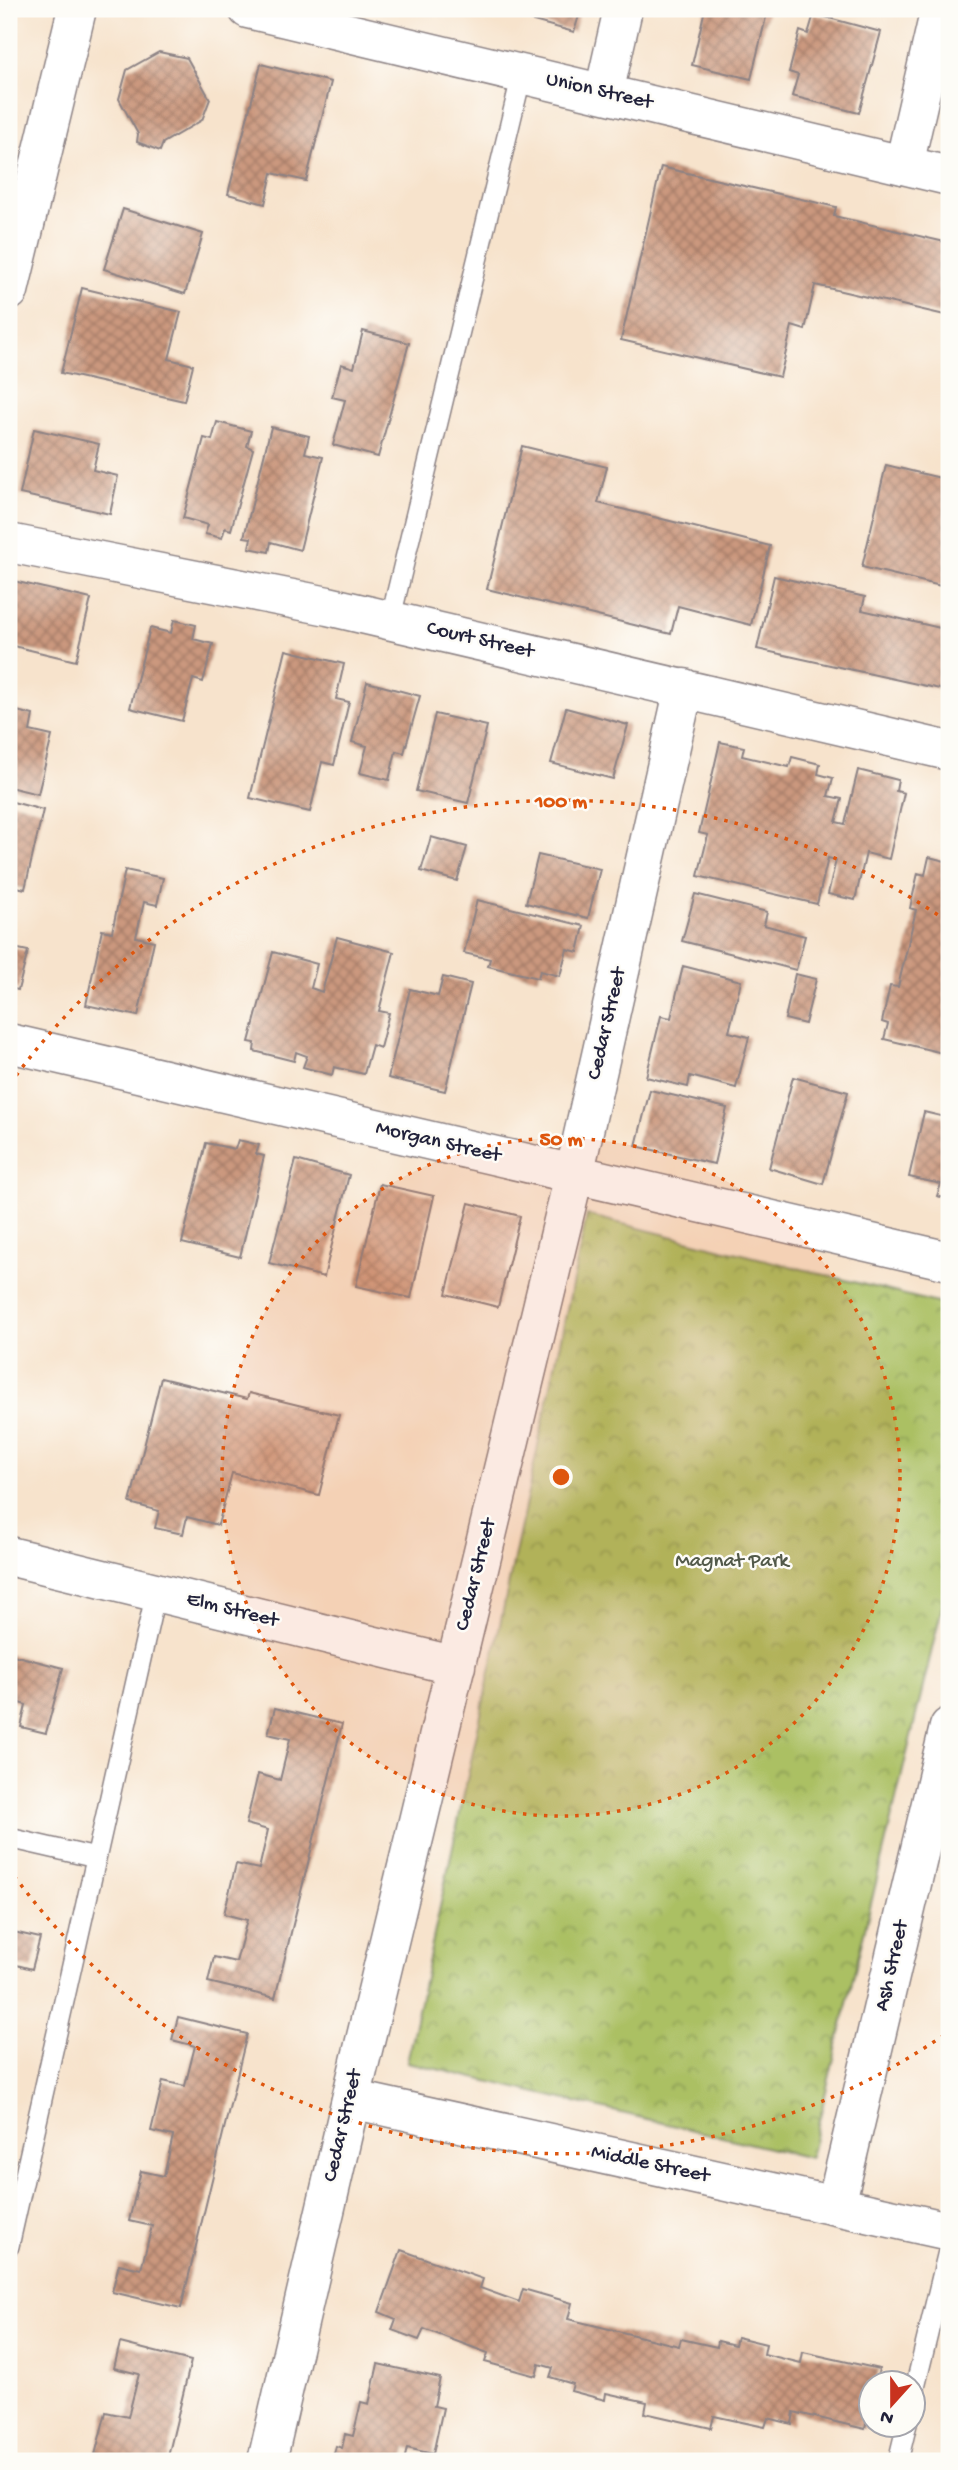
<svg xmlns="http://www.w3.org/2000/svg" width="958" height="2470" viewBox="0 0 958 2470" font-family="'Gochi Hand',sans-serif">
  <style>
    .park { fill: url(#park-crowns); stroke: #667150; stroke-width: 2 }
    .building { fill: url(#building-cross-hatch) }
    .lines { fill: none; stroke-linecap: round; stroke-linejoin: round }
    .service-casing { stroke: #8c8284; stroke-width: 22 }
    .minor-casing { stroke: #8c8284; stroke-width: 41 }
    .secondary-casing { stroke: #8c8284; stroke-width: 41 }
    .service { stroke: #fff; stroke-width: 19 }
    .minor { stroke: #fff; stroke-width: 38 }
    .secondary { stroke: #fff; stroke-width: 38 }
    .ring { fill: none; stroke: #de560e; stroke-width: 3.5; stroke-dasharray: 3.5 7 }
    .labels { text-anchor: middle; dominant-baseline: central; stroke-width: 5; stroke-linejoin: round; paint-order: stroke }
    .street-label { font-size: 21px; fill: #22223b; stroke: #fdfcf7 }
    .park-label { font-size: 21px; fill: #525949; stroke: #fdfcf7 }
    .centre { fill: #de560e; stroke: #fdfcf7; stroke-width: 3.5 }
    .ring-label { font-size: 21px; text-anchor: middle; font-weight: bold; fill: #de560e; stroke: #fdfcf7; stroke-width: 5; stroke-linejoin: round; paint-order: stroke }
  </style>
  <defs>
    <pattern id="park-crowns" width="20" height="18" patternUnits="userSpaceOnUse" patternTransform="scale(1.75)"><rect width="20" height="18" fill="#abc064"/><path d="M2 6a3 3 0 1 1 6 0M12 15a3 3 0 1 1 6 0" fill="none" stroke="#8b9c54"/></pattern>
    <pattern id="building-cross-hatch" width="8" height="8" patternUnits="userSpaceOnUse" patternTransform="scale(1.75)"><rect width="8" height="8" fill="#cb987e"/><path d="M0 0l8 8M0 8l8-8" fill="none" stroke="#a47c68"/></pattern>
  </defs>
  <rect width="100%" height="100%" fill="#fdfcf7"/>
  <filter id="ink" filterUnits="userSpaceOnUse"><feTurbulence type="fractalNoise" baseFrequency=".0143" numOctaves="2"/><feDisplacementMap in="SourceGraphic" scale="14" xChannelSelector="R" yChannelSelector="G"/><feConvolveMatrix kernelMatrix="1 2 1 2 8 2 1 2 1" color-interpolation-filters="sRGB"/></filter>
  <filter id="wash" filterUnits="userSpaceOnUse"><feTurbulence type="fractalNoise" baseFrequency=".00686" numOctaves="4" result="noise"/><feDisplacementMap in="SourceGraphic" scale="28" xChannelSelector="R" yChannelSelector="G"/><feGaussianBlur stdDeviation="1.57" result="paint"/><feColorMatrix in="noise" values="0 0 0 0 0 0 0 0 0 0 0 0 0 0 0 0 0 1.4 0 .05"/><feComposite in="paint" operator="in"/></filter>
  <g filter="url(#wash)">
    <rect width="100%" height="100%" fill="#f7e3cc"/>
    <path class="park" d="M587,1215l362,91v272l-139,580 -403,-96z"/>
    <g id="blocks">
      <path class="building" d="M489,9h92l-7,23z
        M705,9h63l-17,70 -59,-14z
        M814,14l67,18 -22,81 -67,-17 6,-21 -9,-3 11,-41 8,3z
        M159,52l28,6 23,41 -8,21 -39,23 -3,8 -23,-9 1,-8 -19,-35 8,-29z
        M261,64l70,18 -25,99 -34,-8 -7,31 -37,-10z
        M661,167l175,40 -2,9 115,27v73l-134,-31 -10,45 -13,-4 -12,51 -159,-37z
        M123,209l80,25 -18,60 -81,-25z
        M82,288l99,24 -12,47 24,6 -9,36 -123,-28z
        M363,331l46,12 -31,114 -45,-12 12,-45 -13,-3 9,-33 13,4z
        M217,422l34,9 -4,15 6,3 -22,81 -6,-2 -3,10 -17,-4 3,-9 -25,-7 21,-80 8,2z
        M271,427l38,9 -4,17 18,4 -23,93 -29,-8 -2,10 -20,-4 2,-10 -7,-1z
        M34,429l65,15 -6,26 25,6 -8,38 -90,-20z
        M522,446l85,21 -9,36 172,43 -19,79 -73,-19 -7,28 -184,-45z
        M886,465l63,15v108l-87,-21z
        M774,576l91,21 -3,13 87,20v61l-192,-42z
        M9,580l82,19 -15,62 -67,-16z
        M174,620l22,5 -3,14 20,5 -10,38 -10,-3 -11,42 -52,-13 20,-80 21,5z
        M286,650l58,14 -8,35 13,3 -15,63 -12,-3 -12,50 -60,-14z
        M367,682l53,14 -16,57 -8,-2 -7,29 -29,-7 7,-27 -15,-4z
        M566,708l62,17 -15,54 -62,-16z
        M9,709l24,6 -3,16 22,5 -14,58 -29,-7z
        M435,714l52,12 -19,77 -52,-12z
        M720,742l24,5 -2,9 47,11 3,-10 28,7 -2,10 15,4 -5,18 14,3 -6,23 9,2 13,-54 40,10 -2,11 8,2 -15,66 -23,-6 -11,47 -27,-6 8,-34 -8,-2 -11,46 -119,-28 10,-41 -9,-2z
        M9,801l34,9 -18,79 -16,-4z
        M431,837l36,10 -10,34 -36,-10z
        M538,855l62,14 -12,49 -62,-15z
        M929,857l20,5v182l-2,10 -63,-15 4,-15 -6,-2 8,-36 8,1 18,-77 -6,-2 8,-35 7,2z
        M125,870l38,8 -6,27 -13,-3 -8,35 18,4 -16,75 -52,-11 16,-75 10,2z
        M695,894l72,18 -3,13 41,11 -9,34 -114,-29z
        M477,900l107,26 -6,26 -11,-3 -7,27 -20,-5 -2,7 -50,-12 2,-7 -26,-6z
        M337,937l57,15 -15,59 10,2 -9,35 -8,-3 -8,29 -30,-7 -2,8 -29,-8 4,-11 -11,-4 -2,9 -40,-10 1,-8 -6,-1 24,-90 44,12 -6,24 11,4z
        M9,947l19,4 -10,39 -9,-2z
        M683,966l58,15 -12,51 20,5 -13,51 -46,-12 -2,11 -42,-10 15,-61 10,2z
        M795,974l21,5 -11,45 -20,-5z
        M443,977l28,7 -26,107 -57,-13 22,-89 28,7z
        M793,1077l55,15 -25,92 -54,-16z
        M650,1090l77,18 -13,56 -78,-18z
        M924,1112l25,6v81l-12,-3 4,-12 -32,-7z
        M238,1140l21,5 -3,9 8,2 -24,101 -58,-14 24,-100 29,6z
        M296,1160l53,15 -25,102 -55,-14z
        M380,1184l54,12 -23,102 -55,-12z
        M469,1203l51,13 -22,91 -52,-13z
        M161,1378l86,21 2,-6 90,22 -20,80 -87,-22 -14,52 -31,-8 -4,17 -28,-6 4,-17 -29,-8z
        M9,1654l54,14 -17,65 -25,-6 5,-22 -17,-5z
        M275,1708l67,16 -67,274 -67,-16 6,-25 22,5 11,-42 -23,-6 12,-50 23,5 9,-39 -22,-6 12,-50 22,6 10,-41 -22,-5z
        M9,1931l31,7 -8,31 -23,-6z
        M178,2017l69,17 -66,274 -69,-16 7,-28 22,5 11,-43 -23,-5 12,-50 23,5 9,-40 -22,-5 12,-50 22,5 10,-40 -23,-6z
        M401,2250l82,29 -3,9 39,14 4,-13 49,14 -4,16 111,27 2,-7 36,8 1,-6 17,4 2,-8 29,7 -2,10 37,9 2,-11 76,17 -3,13h-6v23l-5,24 -71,-17 -2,12 -24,-6 -3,9 -51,-11 -3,12 -66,-15 2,-11 -41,-9 -1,7 -34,-9 2,-7 -23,-7 3,-9 -14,-4 -3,12 -51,-14 3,-9 -64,-24 -5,11 -27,-10 4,-11 -17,-7z
        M120,2343l71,18 -24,100h-63l-10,-2 12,-47 22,5 11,-43 -25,-6z
        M378,2364l62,14 -6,28 9,2 -10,46 -26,-6 -3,13h-72l4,-15 6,2 3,-14 8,2 8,-34 8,2z"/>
    </g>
  </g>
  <g filter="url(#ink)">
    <use href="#blocks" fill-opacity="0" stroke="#8c8284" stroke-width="2"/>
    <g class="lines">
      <defs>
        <path id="service" d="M390,621l132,-547
          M9,1838l87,20
          M9,2246l147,-654
          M912,2400l37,-153
          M898,2461l9,-37"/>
        <path id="minor" d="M604,93l19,-84
          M904,165l36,-156
          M9,543l319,63 621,145
          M9,1043l940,218
          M9,1556l447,110
          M351,2099l598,132
          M836,2205l113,-478
          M267,2461l84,-362 223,-924 110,-487"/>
        <path id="secondary" d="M248,9l701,167
          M9,291l68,-282"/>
      </defs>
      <use href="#service" class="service-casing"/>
      <use href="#minor" class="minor-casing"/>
      <use href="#secondary" class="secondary-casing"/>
      <use href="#service" class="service"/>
      <use href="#minor" class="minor"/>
      <use href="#secondary" class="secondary"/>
    </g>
  </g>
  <circle cx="561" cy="1477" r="339" fill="#de560e" fill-opacity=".12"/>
  <g class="ring">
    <circle cx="561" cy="1477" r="339"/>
    <path d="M944 2035A677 677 0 0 1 10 1870M10 1084A677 677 0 0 1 944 919"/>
  </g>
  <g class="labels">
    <g class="street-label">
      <text transform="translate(599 92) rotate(13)">Union Street</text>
      <text transform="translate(480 641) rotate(13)">Court Street</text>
      <text transform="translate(608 1024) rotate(-77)">Cedar Street</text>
      <text transform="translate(438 1143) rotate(13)">Morgan Street</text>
      <text transform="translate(477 1575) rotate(-76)">Cedar Street</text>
      <text transform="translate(232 1611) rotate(14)">Elm Street</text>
      <text transform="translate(893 1966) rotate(-77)">Ash Street</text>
      <text transform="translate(344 2126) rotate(-77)">Cedar Street</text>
      <text transform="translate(650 2165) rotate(12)">Middle Street</text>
    </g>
    <g class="park-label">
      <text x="732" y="1562">Magnat Park</text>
    </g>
  </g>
  <circle cx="561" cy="1477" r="10" class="centre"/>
  <g class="ring-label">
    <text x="561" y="807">100 m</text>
    <text x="561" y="1145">50 m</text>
  </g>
  <rect width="958" height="2470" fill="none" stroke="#fdfcf7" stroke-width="35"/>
  <g transform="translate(892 2404) rotate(201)"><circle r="33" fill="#fdfcf7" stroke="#a5a5ac" stroke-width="2"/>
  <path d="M0-5L12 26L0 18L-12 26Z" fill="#c8321e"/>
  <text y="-10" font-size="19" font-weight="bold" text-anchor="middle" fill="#22223b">N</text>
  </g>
</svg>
